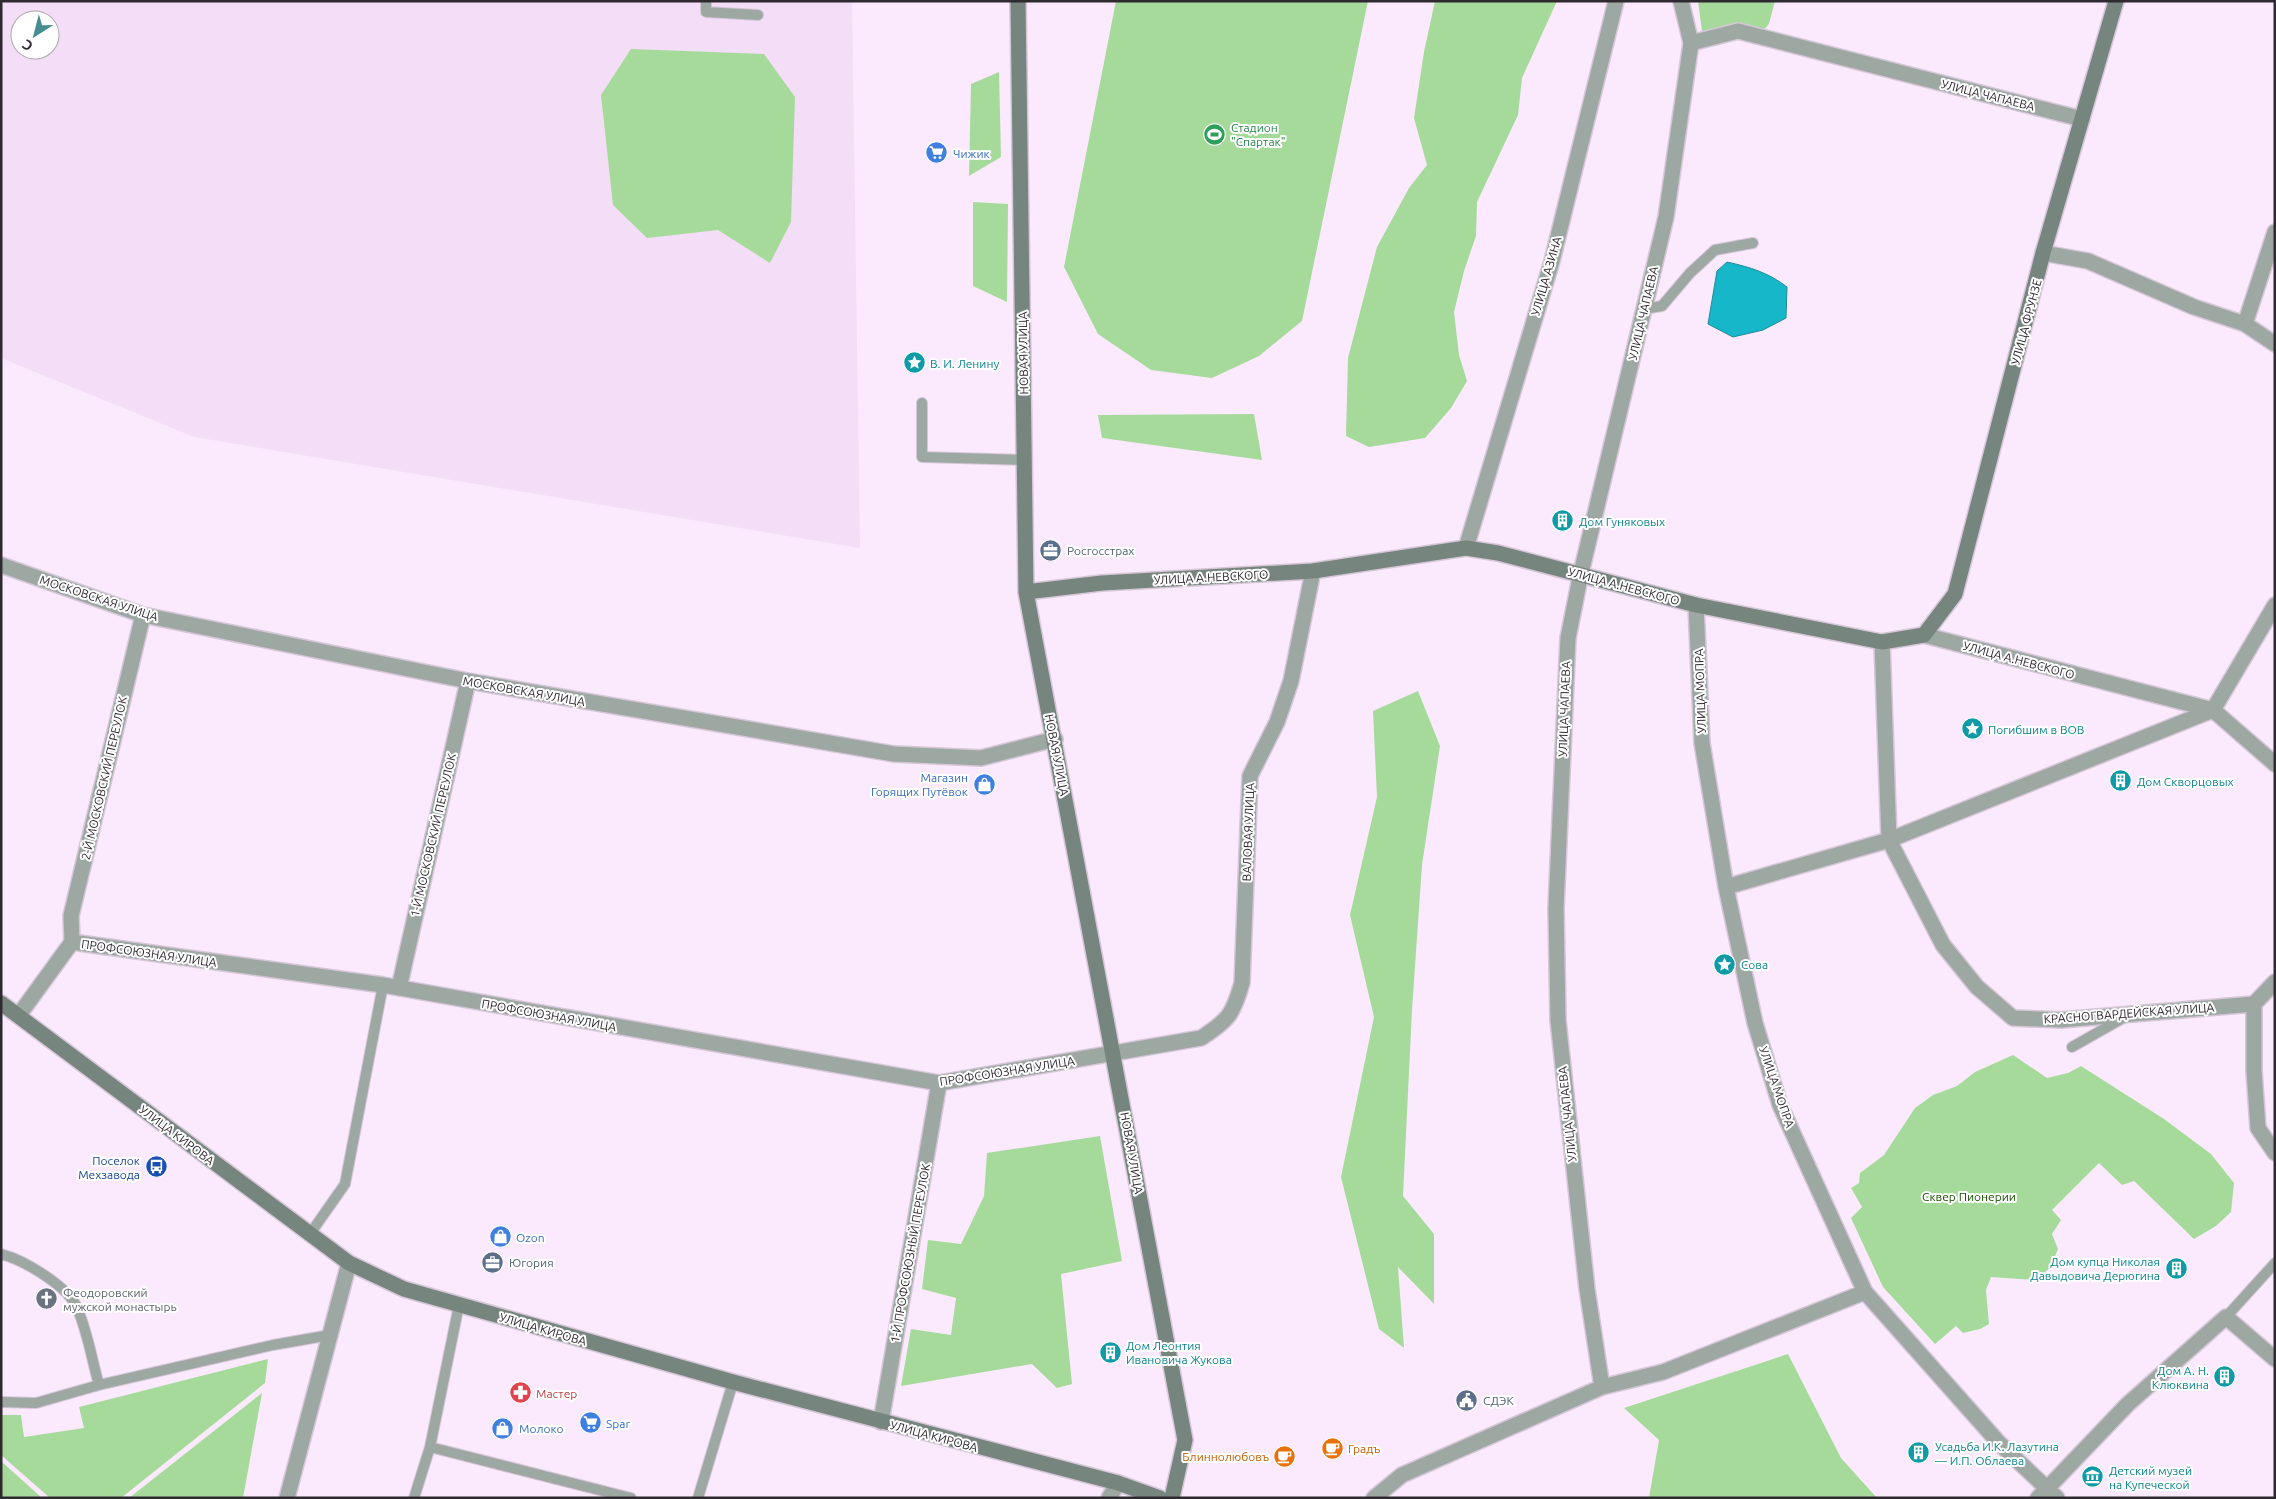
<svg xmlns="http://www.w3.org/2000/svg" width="2276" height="1499" viewBox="0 0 2276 1499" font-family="Ubuntu,sans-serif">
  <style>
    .built { fill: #f4ddf6; fill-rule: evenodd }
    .green { fill: #a6da9a }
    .water { fill: #16b7c8; stroke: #1e8c9a }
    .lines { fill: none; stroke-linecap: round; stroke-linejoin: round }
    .lane-casing { stroke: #d6c7d8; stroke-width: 12 }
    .street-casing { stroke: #d6c7d8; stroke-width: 18 }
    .secondary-casing { stroke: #d6c7d8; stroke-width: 18 }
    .lane { stroke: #9ea8a3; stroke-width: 10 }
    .street { stroke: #9ea8a3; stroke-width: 15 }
    .secondary { stroke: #76857d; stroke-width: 15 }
    .labels { text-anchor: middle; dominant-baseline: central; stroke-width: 4; stroke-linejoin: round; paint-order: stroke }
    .street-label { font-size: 12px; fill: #2f2930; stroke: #fff }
    .leisure-label { font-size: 12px; fill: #27864d; stroke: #fff; text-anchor: start }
    .shop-label { font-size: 12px; fill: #366cbe; stroke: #fff; text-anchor: start }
    .culture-label { font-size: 12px; fill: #0d838f; stroke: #fff; text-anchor: start }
    .service-label { font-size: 12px; fill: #4e5e75; stroke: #fff; text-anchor: start }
    .transit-label { font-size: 12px; fill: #164399; stroke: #fff; text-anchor: end }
    .park-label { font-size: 12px; fill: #175001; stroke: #fff }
    .worship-label { font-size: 12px; fill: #5b616d; stroke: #fff; text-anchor: start }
    .health-label { font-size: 12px; fill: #be3a42; stroke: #fff; text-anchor: start }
    .food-label { font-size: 12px; fill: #c56008; stroke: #fff; text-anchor: start }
  </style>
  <rect width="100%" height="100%" fill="#fbeafd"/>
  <path class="built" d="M1,1h851l8,547 -666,-111 -193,-79zM20,20h30v30h-30z"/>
  <path class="green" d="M1116,1h252l-66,320 -43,35 -47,22 -61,-8 -53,-36 -34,-67z
    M1435,1h122l-35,77 -4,37 -41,87 -1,34 -12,35 -10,41 5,43 8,26 -16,27 -26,30 -56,9 -23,-11 2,-78 29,-111 32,-59 18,-23 -13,-47 10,-66z
    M1698,1h77l-6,23 -11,12 -55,3z
    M631,49l133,5 31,43 -4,125 -21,41 -52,-33 -71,8 -34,-33 -12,-110z
    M999,72l2,85 -32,19 2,-92z
    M973,202l35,2 -1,98 -34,-16z
    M1254,414l8,46 -160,-22 -4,-23z
    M1418,691l22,55 -18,119 -10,145 -9,186 31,38v70l-36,-37 6,81 -25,-19 -38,-152 33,-160 -24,-102 27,-118 -4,-86z
    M2013,1055l34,23 21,-5 13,-7 83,53 47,35 23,29 -3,29 -15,14 -22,13 -60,-58 -12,4 -23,-22 -47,47 9,10 -9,14 6,15 -8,19 -15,12 -44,-3 -5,13 3,34 -9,5 -17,4 -7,-7 -21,18 -52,-57 -32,-69 11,-11 -11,-19 8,-5 1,-10 24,-18 31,-47 18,-13 24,-9 18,-14z
    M1100,1136l22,125 -61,13 11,110 -15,4 -25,-24 -131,22 10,-57 40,6 5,-37 -34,-9 6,-49 33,4 23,-48 3,-43z
    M1788,1354l53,104 36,40h-228l10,-58 -35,-32z
    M268,1359l-3,24 -144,115h-71l-49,-43v-40h20l3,22 60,-9 -5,-21z
    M262,1393l-19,105h-114z
    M1,1461l41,37h-41z"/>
  <path class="water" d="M1727,262c23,5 42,11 60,25l-1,31 -23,12 -30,7 -25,-13 9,-53z"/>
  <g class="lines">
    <defs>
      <path id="lane" d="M706,1v11l52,3
        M1644,309l18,-3 28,-33 25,-23 38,-7
        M922,403v54l103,3
        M2072,1047l53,-30
        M310,1234l35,-50 38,-199
        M1,1254c23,6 69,33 77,56 10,24 14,50 21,75
        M459,1305l-29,142 201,51
        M2226,1317l49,-54
        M1,1402l35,1 63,-18 174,-40 57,-10
        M414,1498l16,-51
        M698,1498l35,-116"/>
      <path id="street" d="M1691,43l47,-12 344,88
        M2043,253l45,8 106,46 51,17 30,20
        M2245,324l30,-92
        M1466,548l86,-287 64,-260
        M1,565l142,50 325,66 426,73 87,4 74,-19
        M1696,605l6,138 24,144 29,136 25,82 85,187 134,151 58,55
        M1924,635l289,75 62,54
        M1882,642l7,198 54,105 34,42 36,31 48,2 193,-16 21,-22
        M2213,710l62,-105
        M1726,887l163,-47 324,-130
        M72,942l-1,-26 72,-301
        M399,988l69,-307
        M2254,1004v67l4,57 17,25
        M19,1015l53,-73 311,43 556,98 262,-45c28,-18 32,-24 41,-55l8,-207 27,-54 14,-41 22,-110
        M1602,1387l-15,-98 -29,-269 -2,-112 12,-270 13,-65 85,-356 25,-174 -10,-42
        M881,1422l58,-339
        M287,1498l62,-235
        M1109,1498l9,-15
        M1374,1498l28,-23 200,-88 61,-15 202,-80
        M2038,1498l90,-94 98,-87 49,42"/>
      <path id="secondary" d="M1018,1l8,591 159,848 -13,58
        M1026,592l76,-9 211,-12 153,-23 32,5 198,52 186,37 42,-7 31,-41 88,-341 73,-252
        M1,1003l348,260 55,26 329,93 385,101 42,15"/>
    </defs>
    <use href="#lane" class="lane-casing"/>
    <use href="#street" class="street-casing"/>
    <use href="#secondary" class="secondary-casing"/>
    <use href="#lane" class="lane"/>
    <use href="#street" class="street"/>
    <use href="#secondary" class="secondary"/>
  </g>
  <defs>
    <symbol id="stadium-disc" viewBox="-11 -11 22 22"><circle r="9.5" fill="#2e9e5b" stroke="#fff"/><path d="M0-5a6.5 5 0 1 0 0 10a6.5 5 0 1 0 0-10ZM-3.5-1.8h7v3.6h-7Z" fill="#fff"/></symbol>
    <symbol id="supermarket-disc" viewBox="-11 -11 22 22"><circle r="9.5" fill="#3f7fe0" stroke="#fff"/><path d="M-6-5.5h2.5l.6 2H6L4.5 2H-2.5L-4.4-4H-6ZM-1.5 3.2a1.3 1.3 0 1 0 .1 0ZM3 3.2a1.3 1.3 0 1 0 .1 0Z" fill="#fff"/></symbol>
    <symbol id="sight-disc" viewBox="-11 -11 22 22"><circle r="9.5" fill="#0f9aa8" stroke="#fff"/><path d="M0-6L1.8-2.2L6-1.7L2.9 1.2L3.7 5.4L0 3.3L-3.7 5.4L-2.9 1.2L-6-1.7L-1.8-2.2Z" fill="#fff"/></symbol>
    <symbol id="building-disc" viewBox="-11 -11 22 22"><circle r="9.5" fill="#0f9aa8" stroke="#fff"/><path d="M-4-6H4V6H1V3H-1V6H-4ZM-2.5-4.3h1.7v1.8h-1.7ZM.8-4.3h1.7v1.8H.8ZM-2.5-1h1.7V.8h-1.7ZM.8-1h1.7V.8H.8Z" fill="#fff"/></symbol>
    <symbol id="office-disc" viewBox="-11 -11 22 22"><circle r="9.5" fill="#5c6f8a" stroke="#fff"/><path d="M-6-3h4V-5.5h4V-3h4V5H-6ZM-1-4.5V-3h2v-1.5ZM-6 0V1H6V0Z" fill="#fff"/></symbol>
    <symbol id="shop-disc" viewBox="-11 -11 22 22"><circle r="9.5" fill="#3f7fe0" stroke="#fff"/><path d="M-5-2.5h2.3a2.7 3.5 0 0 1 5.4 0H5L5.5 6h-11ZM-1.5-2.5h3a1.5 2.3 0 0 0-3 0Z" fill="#fff"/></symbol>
    <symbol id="bus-disc" viewBox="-11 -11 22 22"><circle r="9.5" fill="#1a4fb4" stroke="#fff"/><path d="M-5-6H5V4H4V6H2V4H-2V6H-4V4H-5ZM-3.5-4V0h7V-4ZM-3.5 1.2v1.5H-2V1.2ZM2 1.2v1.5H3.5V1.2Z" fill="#fff"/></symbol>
    <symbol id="church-disc" viewBox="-11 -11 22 22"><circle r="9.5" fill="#6b7280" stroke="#fff"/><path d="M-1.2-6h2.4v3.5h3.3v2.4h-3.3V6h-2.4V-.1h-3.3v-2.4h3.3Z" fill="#fff"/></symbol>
    <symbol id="pharmacy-disc" viewBox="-11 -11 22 22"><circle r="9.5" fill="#e0444e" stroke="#fff"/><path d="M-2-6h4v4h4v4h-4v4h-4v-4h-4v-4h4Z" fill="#fff"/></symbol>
    <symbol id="civic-disc" viewBox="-11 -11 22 22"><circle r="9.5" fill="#5c6f8a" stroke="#fff"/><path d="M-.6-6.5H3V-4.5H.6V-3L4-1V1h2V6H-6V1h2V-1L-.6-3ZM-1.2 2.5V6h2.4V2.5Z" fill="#fff"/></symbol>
    <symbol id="cafe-disc" viewBox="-11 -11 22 22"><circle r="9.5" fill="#e8710a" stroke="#fff"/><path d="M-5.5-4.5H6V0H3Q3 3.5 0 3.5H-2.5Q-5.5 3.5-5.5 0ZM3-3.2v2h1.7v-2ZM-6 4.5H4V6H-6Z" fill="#fff"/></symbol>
    <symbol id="museum-disc" viewBox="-11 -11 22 22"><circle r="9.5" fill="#0f9aa8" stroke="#fff"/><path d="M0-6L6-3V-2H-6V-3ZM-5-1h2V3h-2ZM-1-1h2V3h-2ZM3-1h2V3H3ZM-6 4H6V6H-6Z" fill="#fff"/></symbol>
  </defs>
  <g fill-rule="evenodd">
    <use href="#stadium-disc" x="1202" y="122" width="25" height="25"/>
    <use href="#supermarket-disc" x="924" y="140" width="25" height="25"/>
    <use href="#sight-disc" x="902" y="350" width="25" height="25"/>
    <use href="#building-disc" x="1550" y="508" width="25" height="25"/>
    <use href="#office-disc" x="1038" y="538" width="25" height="25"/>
    <use href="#sight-disc" x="1960" y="716" width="25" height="25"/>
    <use href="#building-disc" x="2108" y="768" width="25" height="25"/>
    <use href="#shop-disc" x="972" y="772" width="25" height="25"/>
    <use href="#sight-disc" x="1712" y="952" width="25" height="25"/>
    <use href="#bus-disc" x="144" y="1154" width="25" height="25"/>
    <use href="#shop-disc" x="488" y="1224" width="25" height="25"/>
    <use href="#office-disc" x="480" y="1250" width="25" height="25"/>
    <use href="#building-disc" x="2164" y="1256" width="25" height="25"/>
    <use href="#church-disc" x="34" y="1286" width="25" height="25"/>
    <use href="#building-disc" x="1098" y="1340" width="25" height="25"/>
    <use href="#building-disc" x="2212" y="1364" width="25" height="25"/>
    <use href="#pharmacy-disc" x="508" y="1380" width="25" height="25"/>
    <use href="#civic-disc" x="1454" y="1388" width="25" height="25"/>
    <use href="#supermarket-disc" x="578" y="1410" width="25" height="25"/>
    <use href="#shop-disc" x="490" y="1416" width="25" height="25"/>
    <use href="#cafe-disc" x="1320" y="1436" width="25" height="25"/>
    <use href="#building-disc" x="1906" y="1440" width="25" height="25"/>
    <use href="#cafe-disc" x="1272" y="1444" width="25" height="25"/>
    <use href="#museum-disc" x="2080" y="1464" width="25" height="25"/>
  </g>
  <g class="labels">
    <g class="street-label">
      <text transform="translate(1988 95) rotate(14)">УЛИЦА ЧАПАЕВА</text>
      <text transform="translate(1546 276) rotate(-74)">УЛИЦА АЗИНА</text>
      <text transform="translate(1643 313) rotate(-77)">УЛИЦА ЧАПАЕВА</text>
      <text transform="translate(2026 322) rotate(-75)">УЛИЦА ФРУНЗЕ</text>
      <text transform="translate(1023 353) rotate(-91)">НОВАЯ УЛИЦА</text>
      <text transform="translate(1211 577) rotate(-3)">УЛИЦА А.НЕВСКОГО</text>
      <text transform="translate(1624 586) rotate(15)">УЛИЦА А.НЕВСКОГО</text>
      <text transform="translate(99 598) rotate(18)">МОСКОВСКАЯ УЛИЦА</text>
      <text transform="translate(2019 660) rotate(15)">УЛИЦА А.НЕВСКОГО</text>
      <text transform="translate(524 691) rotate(10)">МОСКОВСКАЯ УЛИЦА</text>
      <text transform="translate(1700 691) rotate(-92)">УЛИЦА МОПРА</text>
      <text transform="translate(1564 709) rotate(-88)">УЛИЦА ЧАПАЕВА</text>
      <text transform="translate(1057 755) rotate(79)">НОВАЯ УЛИЦА</text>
      <text transform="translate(104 778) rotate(-77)">2-Й МОСКОВСКИЙ ПЕРЕУЛОК</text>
      <text transform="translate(1248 832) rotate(-88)">ВАЛОВАЯ УЛИЦА</text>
      <text transform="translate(433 835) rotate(-77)">1-Й МОСКОВСКИЙ ПЕРЕУЛОК</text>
      <text transform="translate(149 953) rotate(8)">ПРОФСОЮЗНАЯ УЛИЦА</text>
      <text transform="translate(2129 1013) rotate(-4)">КРАСНОГВАРДЕЙСКАЯ УЛИЦА</text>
      <text transform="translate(549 1015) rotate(10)">ПРОФСОЮЗНАЯ УЛИЦА</text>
      <text transform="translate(1007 1071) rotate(-9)">ПРОФСОЮЗНАЯ УЛИЦА</text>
      <text transform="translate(1777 1087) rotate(71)">УЛИЦА МОПРА</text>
      <text transform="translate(1567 1114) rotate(-96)">УЛИЦА ЧАПАЕВА</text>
      <text transform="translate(177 1135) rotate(37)">УЛИЦА КИРОВА</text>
      <text transform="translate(1132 1153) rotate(80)">НОВАЯ УЛИЦА</text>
      <text transform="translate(910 1253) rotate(-80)">1-Й ПРОФСОЮЗНЫЙ ПЕРЕУЛОК</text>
      <text transform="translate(543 1329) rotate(16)">УЛИЦА КИРОВА</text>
      <text transform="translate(934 1436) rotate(15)">УЛИЦА КИРОВА</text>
    </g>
    <g class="leisure-label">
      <text x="1231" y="127">Стадион<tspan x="1231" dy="14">"Спартак"</tspan></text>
    </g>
    <g class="shop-label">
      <text x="953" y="153">Чижик</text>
      <text x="968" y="777" text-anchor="end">Магазин<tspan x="968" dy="14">Горящих Путёвок</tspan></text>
      <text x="516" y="1237">Ozon</text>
      <text x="606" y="1423">Spar</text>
      <text x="519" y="1428">Молоко</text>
    </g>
    <g class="culture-label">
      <text x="930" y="363">В. И. Ленину</text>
      <text x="1579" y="521">Дом Гуняковых</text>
      <text x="1988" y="729">Погибшим в ВОВ</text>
      <text x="2137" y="781">Дом Скворцовых</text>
      <text x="1741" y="964">Сова</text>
      <text x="2160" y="1261" text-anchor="end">Дом купца Николая<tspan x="2160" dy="14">Давыдовича Дерюгина</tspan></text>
      <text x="1126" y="1345">Дом Леонтия<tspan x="1126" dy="14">Ивановича Жукова</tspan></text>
      <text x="2209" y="1370" text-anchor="end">Дом А. Н.<tspan x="2209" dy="14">Клюквина</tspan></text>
      <text x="1935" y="1446">Усадьба И.К. Лазутина<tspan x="1935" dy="14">— И.П. Облаева</tspan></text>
      <text x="2109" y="1470">Детский музей<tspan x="2109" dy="14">на Купеческой</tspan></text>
    </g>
    <g class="service-label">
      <text x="1067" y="550">Росгосстрах</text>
      <text x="509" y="1262">Югория</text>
      <text x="1483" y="1400">СДЭК</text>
    </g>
    <g class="transit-label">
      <text x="140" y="1160">Поселок<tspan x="140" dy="14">Мехзавода</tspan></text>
    </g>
    <g class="park-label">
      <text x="1969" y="1196">Сквер Пионерии</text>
    </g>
    <g class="worship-label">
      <text x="63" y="1292">Феодоровский<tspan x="63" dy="14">мужской монастырь</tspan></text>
    </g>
    <g class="health-label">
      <text x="536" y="1393">Мастер</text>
    </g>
    <g class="food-label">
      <text x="1348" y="1448">Градъ</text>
      <text x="1269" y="1456" text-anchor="end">Блиннолюбовъ</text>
    </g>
  </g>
  <rect width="2276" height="1499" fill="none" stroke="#2f2930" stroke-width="5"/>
  <g transform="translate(35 35) rotate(216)"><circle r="24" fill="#ffffff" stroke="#aca9ac"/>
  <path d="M0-4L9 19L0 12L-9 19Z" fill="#458d92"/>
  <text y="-8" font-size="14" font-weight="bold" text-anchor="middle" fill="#2f2930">С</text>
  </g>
</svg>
